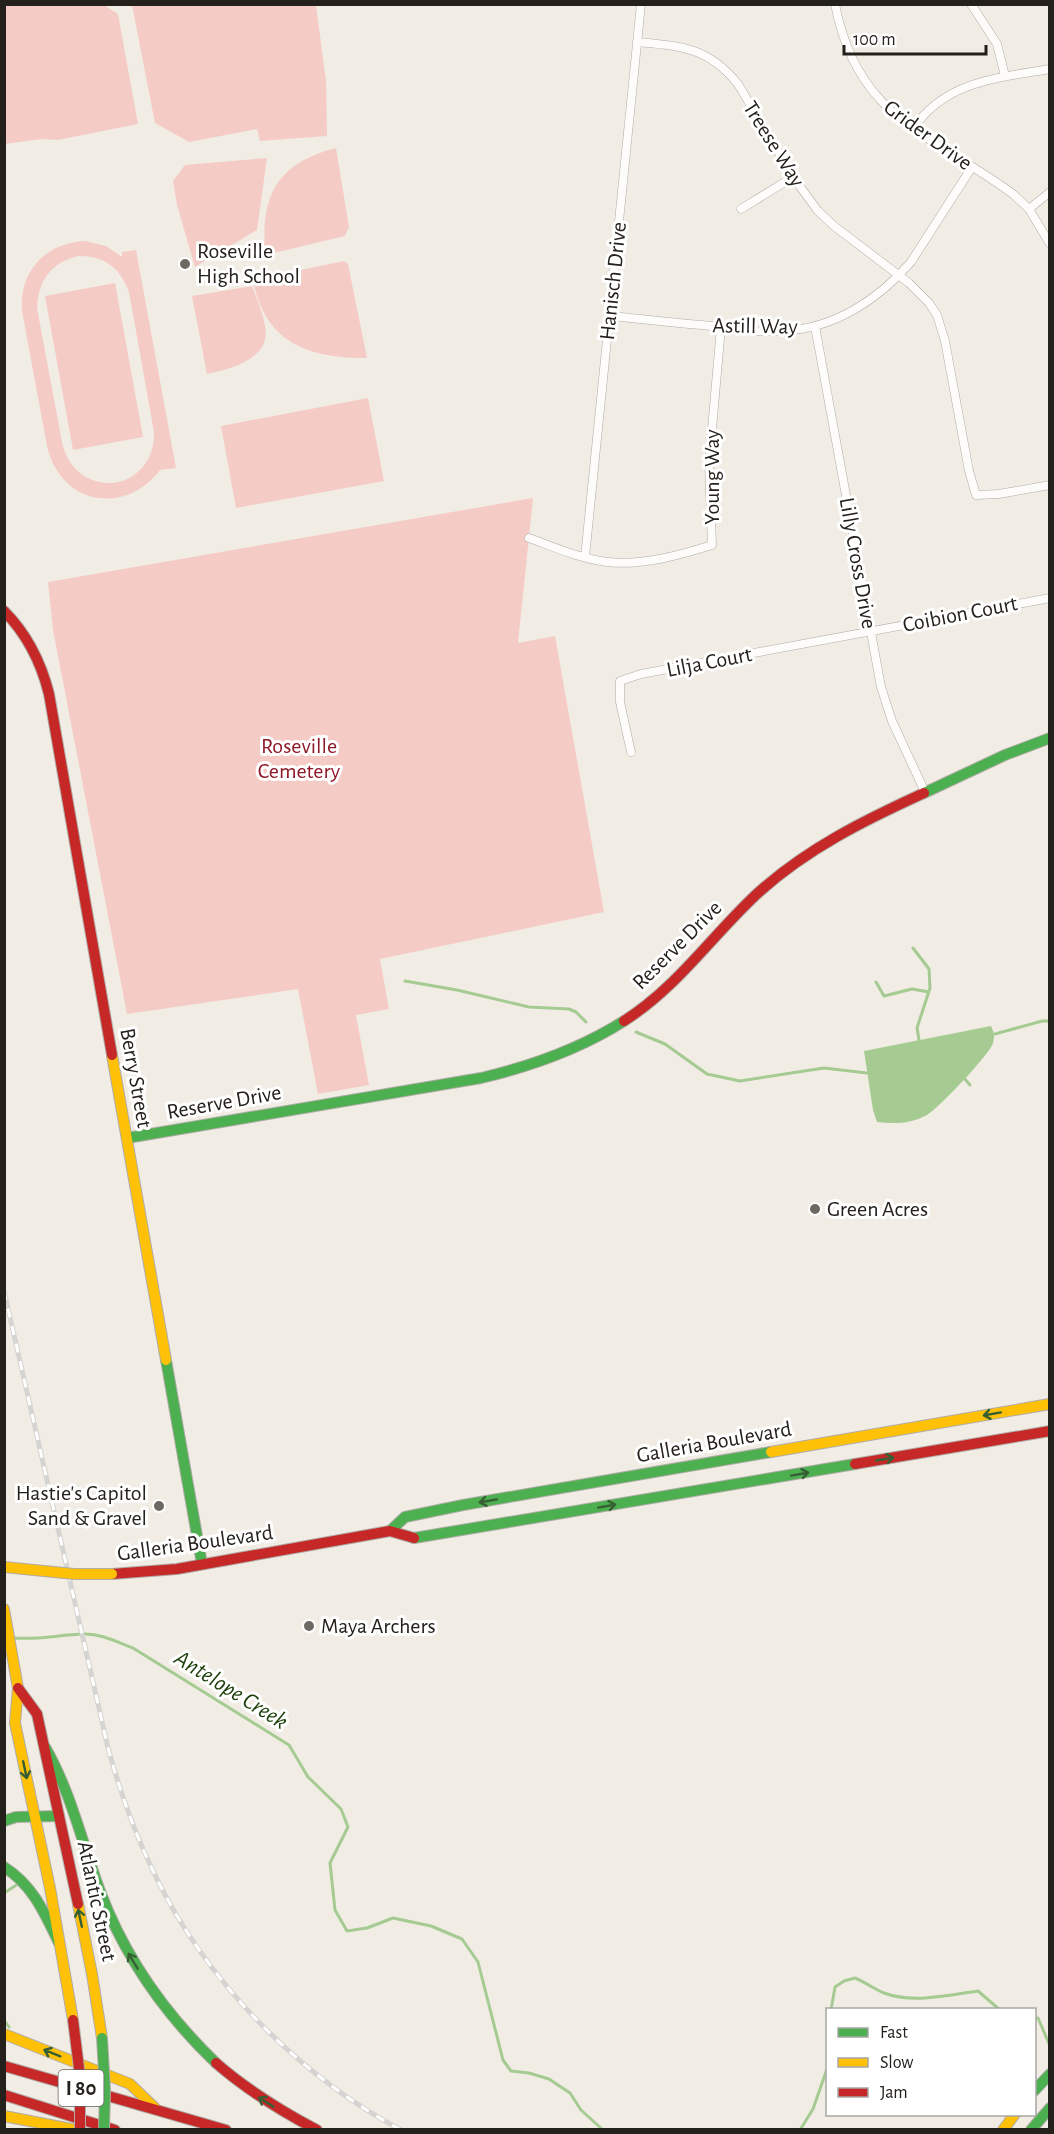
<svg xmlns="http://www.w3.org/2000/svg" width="1054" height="2134" viewBox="0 0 1054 2134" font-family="'Alegreya Sans',sans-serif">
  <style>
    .green { fill: #f5cbc6; fill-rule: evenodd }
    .water { fill: #a5cb93 }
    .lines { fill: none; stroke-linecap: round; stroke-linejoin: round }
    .stream { stroke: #a5cb93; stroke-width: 3 }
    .street-casing { stroke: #b0aca6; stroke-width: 9 }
    .fast-casing { stroke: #b0aca6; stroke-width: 12 }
    .slow-casing { stroke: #b0aca6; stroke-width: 12 }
    .jam-casing { stroke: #b0aca6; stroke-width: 12 }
    .street { stroke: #fdfcfb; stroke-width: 8 }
    .fast { stroke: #4caf50; stroke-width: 10 }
    .slow { stroke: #ffc107; stroke-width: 10 }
    .jam { stroke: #c62828; stroke-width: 10 }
    .rail-casing { stroke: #d6d4d2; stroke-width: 5 }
    .rail { stroke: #fff; stroke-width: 3; stroke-dasharray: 9; stroke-linecap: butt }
    .fast-bridge-casing { stroke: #b0aca6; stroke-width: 12; stroke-linecap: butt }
    .slow-bridge-casing { stroke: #b0aca6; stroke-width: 12; stroke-linecap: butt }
    .jam-bridge-casing { stroke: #b0aca6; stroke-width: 12; stroke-linecap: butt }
    .fast-bridge { stroke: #4caf50; stroke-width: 10 }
    .slow-bridge { stroke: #ffc107; stroke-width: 10 }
    .jam-bridge { stroke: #c62828; stroke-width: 10 }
    .oneway { stroke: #366033 }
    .poi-dot { fill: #6c6862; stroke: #fff; stroke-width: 2 }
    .labels { text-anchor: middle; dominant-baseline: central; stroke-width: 6; stroke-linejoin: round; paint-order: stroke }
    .shield { fill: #fff; stroke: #66635f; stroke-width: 1.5 }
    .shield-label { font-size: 21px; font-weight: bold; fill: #24201b }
    .street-label { font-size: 22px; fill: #24201b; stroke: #fff }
    .poi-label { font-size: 22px; fill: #24201b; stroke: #fff; text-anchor: start }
    .park-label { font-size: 22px; fill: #8d1826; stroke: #fff }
    .water-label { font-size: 24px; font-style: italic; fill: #1a3e07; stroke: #fff }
  </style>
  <rect width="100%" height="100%" fill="#f1ede5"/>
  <path class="green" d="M4,5h100l14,9 20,110 -80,16 -16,-1 -37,5z
    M132,5h184l10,76 1,55 -67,5 -3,-12 -68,13 -34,-19z
    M336,148l13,79 -4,9 -80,19c-4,-59 10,-91 71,-107z
    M267,158l-10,72 -62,37 -18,-62 -4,-24 12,-16z
    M85,241l21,5 16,11v-5l14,-2 40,218 -16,2c-36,47 -100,34 -113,-24l-25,-135c-3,-39 23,-68 63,-70zM79,256c26,0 41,12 50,36l25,140c1,62 -79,70 -92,10l-25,-134c1,-27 14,-46 42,-52z
    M344,261l4,3 19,94c-57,0 -102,-14 -114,-78z
    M115,283l28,154 -70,13 -28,-154z
    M252,286c5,13 11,27 13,40 7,33 -35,43 -58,48l-15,-78z
    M368,398l16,83 -148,27 -15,-82z
    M533,498l-15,145 37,-7 49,276 -224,47 9,50 -33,6 13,70 -51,9 -20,-105 -171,25 -74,-384 -5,-48z"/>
  <path class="water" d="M991,1026c3,6 4,10 2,17 -3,11 -55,66 -66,72 -16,9 -33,9 -50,7l-4,-12 -9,-59z"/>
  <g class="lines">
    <path class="stream" d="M913,948l16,21 1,19 -13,40 2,12
      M405,981l52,9 72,17 40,2 7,3 10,10
      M876,982l8,14 28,-7 17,3
      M636,1032l29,12 42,30 33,7 84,-13 43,5
      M995,1034l47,-13h8
      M964,1078l6,7
      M13,1638c24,2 46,-3 70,-4 17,-1 34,8 50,14l156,97 19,32 33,32 7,18 -18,36 5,47 12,21 20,-3 26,-10 38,8 31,13 16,23 25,98 8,11 18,2 20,6 21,14 11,17 22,20
      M4,1893l14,-9
      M831,2010l4,-23 9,-6 11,-3c10,4 19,11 29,15 29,11 65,2 94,-2l22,19
      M1034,2018h4l12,28
      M4,2020l5,7
      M800,2130l13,-21 15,-43"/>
    <defs>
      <path id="street" d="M835,4c22,115 95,129 178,190l16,15 21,35
        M971,4l26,40 8,32
        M637,42c44,4 71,5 101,42l55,93 25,34 16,15 75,57 20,20 8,12 8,26 24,130 7,24 23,-1 51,-9
        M913,129c32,-48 84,-51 137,-60
        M741,209l52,-32
        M1029,209l21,-17
        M610,316c33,3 67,7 101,10 24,3 49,7 73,5 51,-3 94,-31 127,-69l61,-95
        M815,326l66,361 11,34 33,71
        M529,538c25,9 52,21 79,24 34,4 72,-7 104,-17l-3,-82 12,-136
        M585,557l56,-553
        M631,752l-11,-50v-21l21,-7 409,-76"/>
      <path id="fast" d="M924,793l81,-38 45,-17
        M127,1138l354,-60c51,-12 99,-29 143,-57
        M166,1360l36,204
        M390,1531l15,-14 58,-12 308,-53
        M414,1538l441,-74
        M45,1747c26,45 37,96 55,144 25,67 65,123 116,172
        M4,1821l12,-4 43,-1
        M4,1867c29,18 41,47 55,76
        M1034,2091l16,-17
        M1031,2130l19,-22"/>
      <path id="slow" d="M112,1055l54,305
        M771,1452l279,-48
        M4,1609l14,79 -3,35 35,165 23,132
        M78,1904l14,70 10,64
        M4,2034l126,50 25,24
        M4,2116l72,14
        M1003,2130l12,-16"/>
      <path id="jam" d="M4,611c24,24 37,51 45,83l63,361
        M624,1021c54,-34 89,-87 135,-129 49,-44 106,-72 165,-99
        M855,1464l195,-33
        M112,1574l65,-5 213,-38 24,7
        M18,1688l19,26 41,190
        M216,2063c31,27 65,48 101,67
        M4,2066l222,64
        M4,2095l111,35"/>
    </defs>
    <use href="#street" class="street-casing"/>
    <use href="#fast" class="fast-casing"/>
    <use href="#slow" class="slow-casing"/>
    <use href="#jam" class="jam-casing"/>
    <use href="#street" class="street"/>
    <use href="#fast" class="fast"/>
    <use href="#slow" class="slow"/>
    <use href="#jam" class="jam"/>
    <defs>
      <path id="rail" d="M4,1291l104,457c12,44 27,86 47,127 51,106 143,200 246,255"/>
    </defs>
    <use href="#rail" class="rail-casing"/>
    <use href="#rail" class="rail"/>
    <defs>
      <path id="fast-bridge" d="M102,2038l3,51 -1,41"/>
      <path id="slow-bridge" d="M4,1567l70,7h38"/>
      <path id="jam-bridge" d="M73,2020l7,56v54"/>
    </defs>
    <use href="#fast-bridge" class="fast-bridge-casing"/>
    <use href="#slow-bridge" class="slow-bridge-casing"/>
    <use href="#jam-bridge" class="jam-bridge-casing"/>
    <use href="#fast-bridge" class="fast-bridge"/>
    <use href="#slow-bridge" class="slow-bridge"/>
    <use href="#jam-bridge" class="jam-bridge"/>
  </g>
  <defs><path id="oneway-shaft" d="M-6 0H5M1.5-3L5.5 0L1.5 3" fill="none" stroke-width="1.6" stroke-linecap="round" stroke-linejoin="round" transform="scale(1.5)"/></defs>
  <g class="oneway">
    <use href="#oneway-shaft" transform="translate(992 1414) rotate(170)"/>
    <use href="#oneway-shaft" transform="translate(885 1459) rotate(-10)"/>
    <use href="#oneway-shaft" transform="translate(800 1474) rotate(-10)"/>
    <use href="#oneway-shaft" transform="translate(488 1501) rotate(170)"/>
    <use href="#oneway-shaft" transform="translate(607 1506) rotate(-10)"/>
    <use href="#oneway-shaft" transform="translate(25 1770) rotate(78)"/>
    <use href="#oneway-shaft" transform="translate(80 1918) rotate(-102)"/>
    <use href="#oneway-shaft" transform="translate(133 1961) rotate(-121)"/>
    <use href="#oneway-shaft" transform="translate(52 2053) rotate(-158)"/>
    <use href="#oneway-shaft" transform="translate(266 2102) rotate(-148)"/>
  </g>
  <g class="poi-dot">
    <circle cx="185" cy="264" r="6"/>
    <circle cx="815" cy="1209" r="6"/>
    <circle cx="159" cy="1506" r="6"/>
    <circle cx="309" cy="1626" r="6"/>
  </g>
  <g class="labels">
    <rect class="shield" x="58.5" y="2070" width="45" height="36" rx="4.5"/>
    <g class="shield-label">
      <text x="81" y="2088">I 80</text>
    </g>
    <g class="street-label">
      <text transform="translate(928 135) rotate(36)">Grider Drive</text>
      <text transform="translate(774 144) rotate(58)">Treese Way</text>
      <text transform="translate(613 281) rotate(-84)">Hanisch Drive</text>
      <text transform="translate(755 326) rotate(1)">Astill Way</text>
      <text transform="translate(712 477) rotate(-90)">Young Way</text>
      <text transform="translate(858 563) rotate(80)">Lilly Cross Drive</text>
      <text transform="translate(960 614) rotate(-11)">Coibion Court</text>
      <text transform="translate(709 662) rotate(-11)">Lilja Court</text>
      <text transform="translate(677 945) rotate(-45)">Reserve Drive</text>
      <text transform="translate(136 1078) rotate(80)">Berry Street</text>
      <text transform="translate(224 1102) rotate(-10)">Reserve Drive</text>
      <text transform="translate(714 1442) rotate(-10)">Galleria Boulevard</text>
      <text transform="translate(195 1543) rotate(-8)">Galleria Boulevard</text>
      <text transform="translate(97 1901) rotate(78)">Atlantic Street</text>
    </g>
    <g class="poi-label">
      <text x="197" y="251">Roseville<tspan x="197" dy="25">High School</tspan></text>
      <text x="827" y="1209">Green Acres</text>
      <text x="147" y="1493" text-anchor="end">Hastie's Capitol<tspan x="147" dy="25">Sand &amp; Gravel</tspan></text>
      <text x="321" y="1626">Maya Archers</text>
    </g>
    <g class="park-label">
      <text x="299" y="746">Roseville<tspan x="299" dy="25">Cemetery</tspan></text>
    </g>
    <g class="water-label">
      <text transform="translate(231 1690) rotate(32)">Antelope Creek</text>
    </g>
  </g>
  <rect width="1054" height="2134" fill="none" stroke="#24201b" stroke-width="12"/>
  <rect x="826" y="2008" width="210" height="108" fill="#ffffff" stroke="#a7a6a4" stroke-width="1.5"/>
  <rect x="838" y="2028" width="30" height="9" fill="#4caf50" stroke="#a7a6a4" stroke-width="1.5"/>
  <text x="880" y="2038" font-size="18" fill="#24201b">Fast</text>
  <rect x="838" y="2058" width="30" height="9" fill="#ffc107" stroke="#a7a6a4" stroke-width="1.5"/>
  <text x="880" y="2068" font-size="18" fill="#24201b">Slow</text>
  <rect x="838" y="2088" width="30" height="9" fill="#c62828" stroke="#a7a6a4" stroke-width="1.5"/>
  <text x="880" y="2098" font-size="18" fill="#24201b">Jam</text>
  <path d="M844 45v9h142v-9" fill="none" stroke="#24201b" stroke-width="3"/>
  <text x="853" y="45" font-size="18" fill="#24201b" stroke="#ffffff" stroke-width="4.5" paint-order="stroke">100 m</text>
</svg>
